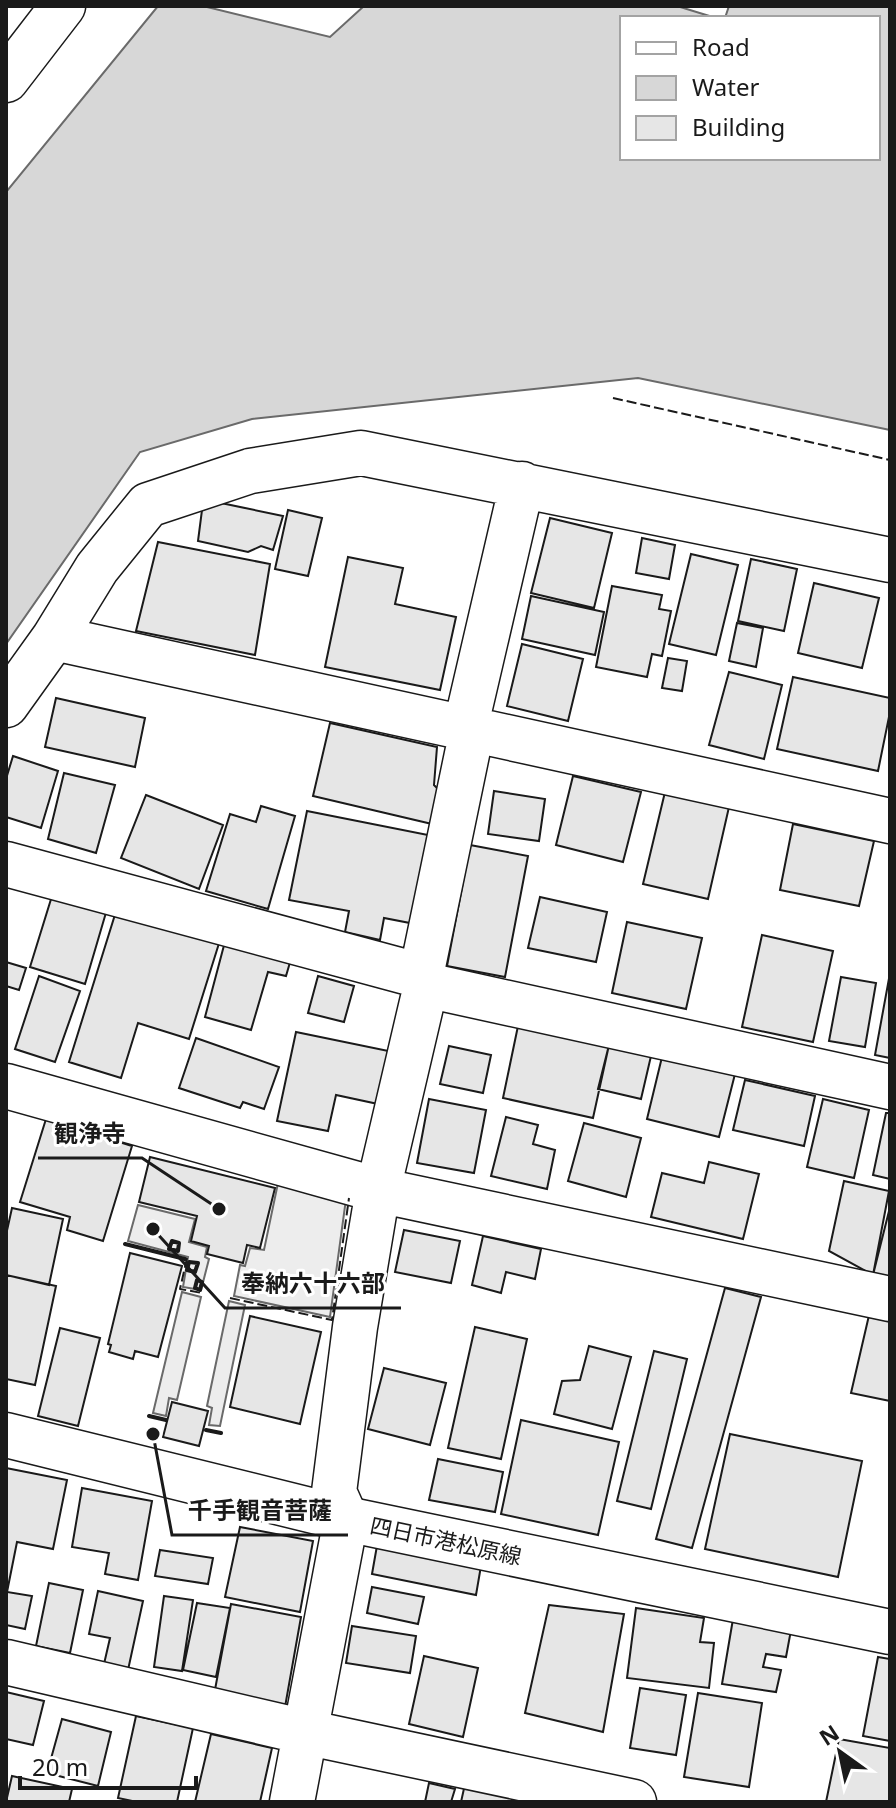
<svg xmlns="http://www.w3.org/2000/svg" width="896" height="1808" viewBox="0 0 896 1808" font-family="'Noto Sans','Noto Sans JP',sans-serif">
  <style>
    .built { fill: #ededed; stroke: #6a6a6a; stroke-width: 2 }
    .water { fill: #d7d7d7; stroke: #6a6a6a; stroke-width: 2 }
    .building { fill: #e6e6e6; stroke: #1a1a1a; stroke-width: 2 }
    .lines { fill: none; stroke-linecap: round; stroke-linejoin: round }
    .minor-casing { stroke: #1a1a1a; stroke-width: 47 }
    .secondary-casing { stroke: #1a1a1a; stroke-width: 47 }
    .minor { stroke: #fff; stroke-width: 44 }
    .secondary { stroke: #fff; stroke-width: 44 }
    .fence { stroke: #1a1a1a; stroke-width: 2; stroke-dasharray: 10 4; stroke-linecap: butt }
    .wall { stroke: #1a1a1a; stroke-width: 4 }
    .labels { text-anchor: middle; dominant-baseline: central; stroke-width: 6; stroke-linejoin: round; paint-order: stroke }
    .street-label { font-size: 22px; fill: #1a1a1a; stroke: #fff }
    .leader { fill: none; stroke: #1a1a1a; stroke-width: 3 }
    .callout-dot { fill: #1a1a1a; stroke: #fff; stroke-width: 3 }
    .callout-label { font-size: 24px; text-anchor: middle; font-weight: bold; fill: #1a1a1a; stroke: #fff; stroke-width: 6; stroke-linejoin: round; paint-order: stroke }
  </style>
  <rect width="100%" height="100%" fill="#fff"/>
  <path class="built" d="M278,1183l68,16 -16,118 -96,-21 6,-31 5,1 5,-18 14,2z
    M138,1205l57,14 -6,23 18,5 -2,10 4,2 -8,31 -18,-3 5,-30 -60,-16z
    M182,1292l19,5 -24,103 -8,-2 -3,18 -13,-3z
    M229,1301l16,4 -25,121 -11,-1 3,-17 -5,-2z"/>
  <path class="water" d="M158,6h45l127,31 34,-31h313l39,12h-94v140h256v-140h-153l4,-12h161v424l-252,-52 -386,41 -112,33 -134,192v-452z"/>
  <path class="building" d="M221,503l62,13 -10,34 -12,-4 -13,6 -50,-11 4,-31z
    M288,510l34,8 -14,58 -33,-7z
    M550,518l62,15 -18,75 -63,-15z
    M642,538l33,7 -6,34 -33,-6z
    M158,542l112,22 -15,91 -119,-24z
    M691,554l47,11 -22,90 -47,-11z
    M348,557l55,11 -8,36 61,13 -16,73 -115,-23z
    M751,559l46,10 -13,62 -46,-10z
    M814,583l65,15 -17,70 -64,-15z
    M612,586l50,9 -3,14 12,2 -9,45 -10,-2 -5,23 -51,-10z
    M531,596l73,16 -9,43 -73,-16z
    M737,623l26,5 -7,39 -27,-6z
    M522,644l61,15 -15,62 -61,-15z
    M668,658l19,3 -5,30 -20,-3z
    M729,672l53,13 -18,74 -55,-14z
    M793,677l97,21v14l-12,59 -101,-22z
    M56,698l89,20 -10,49 -90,-20z
    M330,723l107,24 -3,38 4,4 -6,35 -119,-28z
    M13,756l45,15 -17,57 -35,-11v-38z
    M64,773l51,12 -19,68 -48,-14z
    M573,776l68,16 -18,70 -67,-17z
    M494,791l51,8 -6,42 -51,-7z
    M665,792l64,15 -21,92 -65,-15z
    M146,795l77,30 -24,64 -78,-31z
    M261,806l34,10 -27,93 -62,-18 24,-77 26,8z
    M307,811l121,24 -18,88 -26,-5 -4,22 -35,-8 4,-21 -60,-11z
    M793,824l81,17 -15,65 -79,-16z
    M470,845l58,11 -23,121 -58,-11z
    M56,883l54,16 -25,85 -55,-17z
    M540,897l67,15 -11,50 -68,-14z
    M118,905l103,32 -32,102 -51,-16 -17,55 -52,-16z
    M627,922l75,16 -16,71 -74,-16z
    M227,934l66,18 -7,24 -18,-4 -17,58 -46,-13z
    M762,935l71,16 -20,91 -71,-15z
    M6,962l20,6 -7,22 -13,-4z
    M890,973v85l-15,-3z
    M39,976l41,15 -25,71 -40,-13z
    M318,976l36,10 -10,36 -36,-9z
    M841,977l35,6 -11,64 -36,-6z
    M518,1026l91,19 -16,73 -90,-20z
    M296,1032l107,22 -11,53 -56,-12 -8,36 -51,-10z
    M196,1038l83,29 -15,42 -21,-7 -3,6 -61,-20z
    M609,1045l42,11 -10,43 -43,-10z
    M449,1046l42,9 -8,38 -43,-9z
    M662,1057l73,17 -16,63 -72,-18z
    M745,1080l70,16 -11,50 -71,-16z
    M429,1099l57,11 -12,63 -57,-10z
    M823,1099l46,11 -15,68 -47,-11z
    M886,1113h4v66l-17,-4z
    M506,1117l32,8 -5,19 22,6 -8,39 -56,-13z
    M46,1119l86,27 -29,95 -36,-11 3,-13 -50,-15z
    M584,1123l57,15 -15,59 -58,-16z
    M150,1157l125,31 -15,60 -13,-3 -4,18 -36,-9 2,-8 -18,-5 6,-25 -58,-14z
    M709,1162l50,12 -16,65 -92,-22 11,-44 42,10z
    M844,1181l45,10 -16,84 -44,-24z
    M890,1207v72l-17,-4z
    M12,1208l51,11 -14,66 -43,-10v-40z
    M404,1230l56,11 -9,42 -56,-11z
    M483,1236l58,13 -6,30 -29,-7 -5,21 -29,-8z
    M130,1253l52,13 -24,91 -23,-6 -2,8 -24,-7 2,-7 -3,-1z
    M6,1275l50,11 -21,99 -29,-6z
    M725,1288l36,9 -69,251 -36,-9z
    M870,1311l20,5v85l-39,-8z
    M250,1316l71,16 -21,92 -70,-17z
    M475,1327l52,12 -26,120 -53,-11z
    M60,1328l40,10 -22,88 -40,-10z
    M589,1346l42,11 -19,72 -58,-15 8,-33 18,-1z
    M654,1351l33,8 -36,150 -34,-8z
    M384,1368l62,15 -16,62 -62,-16z
    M172,1402l36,9 -9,35 -36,-9z
    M521,1420l98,22 -21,93 -97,-21z
    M730,1434l132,27 -24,116 -133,-28z
    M438,1459l65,13 -8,40 -66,-12z
    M6,1468l61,12 -14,69 -36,-7 -10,50 25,4 -7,33 -19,-4z
    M82,1488l70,13 -14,79 -33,-6 4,-21 -37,-6z
    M240,1527l73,14 -13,71 -75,-15z
    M378,1540l104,20 -6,35 -104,-21z
    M160,1550l53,8 -5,26 -53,-8z
    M49,1583l34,7 -13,63 -34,-7z
    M372,1587l52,10 -6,27 -51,-11z
    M98,1591l45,10 -15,69 -24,-6 6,-26 -21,-4z
    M164,1596l29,4 -11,71 -28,-4z
    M197,1603l33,5 -14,69 -33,-7z
    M231,1604l70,13 -16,90 -71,-12z
    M549,1605l75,9 -21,118 -78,-19z
    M636,1608l68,10 -4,24 14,1 -5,45 -82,-10z
    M733,1619l58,11 -5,27 -20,-3 -3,13 18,3 -5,22 -54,-8z
    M352,1626l64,10 -6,37 -64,-10z
    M424,1656l54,12 -15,69 -54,-13z
    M878,1657l12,2v82l-27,-5z
    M640,1688l46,7 -10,60 -46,-7z
    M6,1692l38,9 -11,44 -27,-6z
    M698,1693l64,10 -13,84 -65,-10z
    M136,1716l57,12 -16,74h-40l-19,-4z
    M62,1719l49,13 -13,54 -51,-13z
    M211,1734l61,14 -12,54h-65z
    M839,1739l51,9v54h-64z
    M12,1776l60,13 -3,13h-63z
    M429,1783l26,6 -4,13h-26z
    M465,1784l52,13 -1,5h-55z"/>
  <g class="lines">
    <defs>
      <path id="minor" d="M54,638l836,183
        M6,705l48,-67 43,-70 51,-63 102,-34 111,-18 529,107
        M465,729l57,-245
        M6,864l415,112
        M426,985l464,102
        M6,1086l372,104 512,109
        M6,1662l299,70 329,70
        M292,1802l54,-283 -12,-27 21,-165 23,-137 48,-205 -5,-9 51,-246"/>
      <path id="secondary" d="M6,80l57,-74
        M6,1435l340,84 544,113"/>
    </defs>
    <use href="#minor" class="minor-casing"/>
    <use href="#secondary" class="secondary-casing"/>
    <use href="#minor" class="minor"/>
    <use href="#secondary" class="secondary"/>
    <path class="fence" d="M613,398l277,62
      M187,1258l-7,31 22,4
      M230,1298l102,22 17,-122"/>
    <path class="wall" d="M151,1224l7,2 -2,7 -7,-1z
      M172,1241l7,2 -1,8 -9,-2z
      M125,1244l60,15
      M189,1262l9,1 -3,9 -8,-2z
      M197,1280l5,2 -2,8 -5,-2z
      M149,1416l17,4
      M206,1430l15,3"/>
  </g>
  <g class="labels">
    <g class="street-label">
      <text transform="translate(446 1540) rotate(12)">四日市港松原線</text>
    </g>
  </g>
  <path class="leader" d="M219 1209L142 1158H38M153 1229L225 1308H401M153 1434L172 1535H348"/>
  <g class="callout-dot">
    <circle cx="219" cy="1209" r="8"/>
    <circle cx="153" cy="1229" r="8"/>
    <circle cx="153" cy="1434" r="8"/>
  </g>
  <g class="callout-label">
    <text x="90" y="1142">観浄寺</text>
    <text x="313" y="1292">奉納六十六部</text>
    <text x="260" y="1519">千手観音菩薩</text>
  </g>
  <rect width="896" height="1808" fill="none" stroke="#1a1a1a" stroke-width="16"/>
  <rect x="620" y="16" width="260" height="144" fill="#ffffff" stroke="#a3a3a3" stroke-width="2"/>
  <rect x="636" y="42" width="40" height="12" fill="#ffffff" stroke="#a3a3a3" stroke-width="2"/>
  <text x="692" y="56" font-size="24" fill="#1a1a1a">Road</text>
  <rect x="636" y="76" width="40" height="24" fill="#d7d7d7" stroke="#a3a3a3" stroke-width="2"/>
  <text x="692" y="96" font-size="24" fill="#1a1a1a">Water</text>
  <rect x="636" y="116" width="40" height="24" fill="#e6e6e6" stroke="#a3a3a3" stroke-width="2"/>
  <text x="692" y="136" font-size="24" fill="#1a1a1a">Building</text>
  <g transform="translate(840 1752) rotate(327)" stroke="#ffffff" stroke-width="6" paint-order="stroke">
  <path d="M0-6L14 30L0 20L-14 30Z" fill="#1a1a1a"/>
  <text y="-12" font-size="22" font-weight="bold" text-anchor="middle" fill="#1a1a1a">N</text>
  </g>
  <path d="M20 1776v12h176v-12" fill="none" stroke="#1a1a1a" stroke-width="4"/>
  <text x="32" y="1776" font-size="24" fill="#1a1a1a" stroke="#ffffff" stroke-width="6" paint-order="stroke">20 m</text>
</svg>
